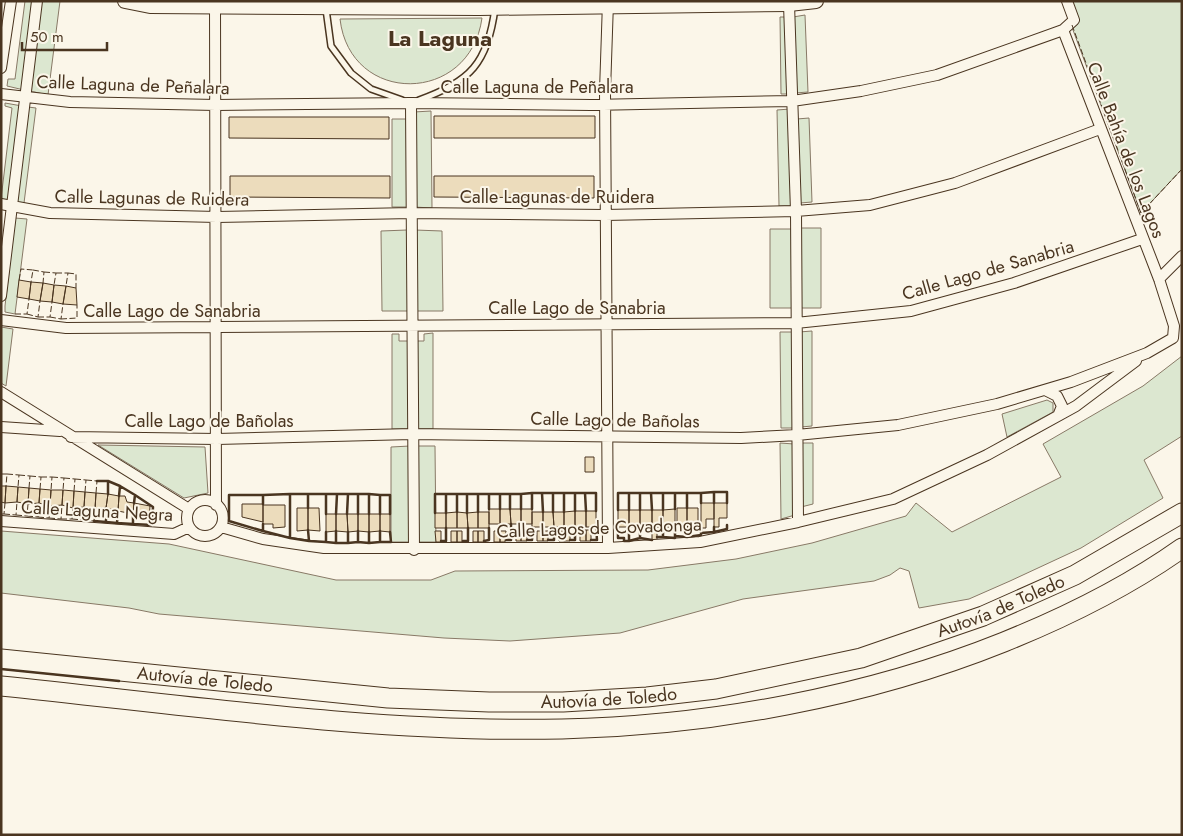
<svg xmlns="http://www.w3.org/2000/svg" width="1183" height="836" viewBox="0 0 1183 836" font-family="Jost,sans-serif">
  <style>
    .green { fill: #dce7d0; stroke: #887966 }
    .building { fill: #ecdcbc; stroke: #4a3520 }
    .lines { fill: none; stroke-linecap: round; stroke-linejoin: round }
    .lane-casing { stroke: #4a3520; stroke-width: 8 }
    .street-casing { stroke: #4a3520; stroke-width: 12 }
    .secondary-casing { stroke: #4a3520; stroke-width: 16 }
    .highway-casing { stroke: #4a3520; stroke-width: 21 }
    .lane { stroke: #fbf6e9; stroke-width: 5 }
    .street { stroke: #fbf6e9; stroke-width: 10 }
    .secondary { stroke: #fbf6e9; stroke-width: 14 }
    .highway { stroke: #fbf6e9; stroke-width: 19 }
    .fence { stroke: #4a3520; stroke-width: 1; stroke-dasharray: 6 2.5; stroke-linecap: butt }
    .wall { stroke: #4a3520; stroke-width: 2.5 }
    .labels { text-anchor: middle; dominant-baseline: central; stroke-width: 4; stroke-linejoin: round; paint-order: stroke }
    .street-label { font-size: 18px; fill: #4a3520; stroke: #fbf6e9 }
    .district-label { font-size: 22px; font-weight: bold; fill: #4a3520; stroke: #fbf6e9 }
  </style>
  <rect width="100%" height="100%" fill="#fbf6e9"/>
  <path class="green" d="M25,1h10l-11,89 -17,-4 1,-7h7z
    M40,1h20l-12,94 -18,-4z
    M1070,1h112v168l-41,44 -71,-191z
    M805,15l3,77 -13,1 -2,-76z
    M780,17h8l1,77h-8z
    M482,18c-12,87 -132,88 -142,1z
    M5,103l17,3 -11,95 -10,-2 11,-91 -7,-2z
    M28,107l8,1 -12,95 -8,-1z
    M790,109l2,97h-13l-2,-96z
    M431,111l1,97 -18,-1v-95z
    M809,118l3,84 -12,1 -3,-84z
    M392,119h16l1,88h-17z
    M15,218l12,1 -12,95 -10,-2v-6z
    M798,228h23v80h-23z
    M770,229h23v79h-23z
    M407,230l2,81h-27l-1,-80z
    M415,230l27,1 1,80h-29z
    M1,327l12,2 -7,57 -5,-3z
    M812,331v95l-11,1 -2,-95z
    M780,332h13l1,96h-13z
    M433,333v96h-18l-1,-88h10v-7z
    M392,334h7v7h10v88h-17z
    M1182,356v80l-38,24 19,38 -82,50 -71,33 -41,18 -50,9 -10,-37 -9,-3 -10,7 -16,6 -131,18 -123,34 -110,8 -66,-3 -285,-24 -30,-6 -128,-15v-62l168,13 167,36h95l24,-9 193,-1 88,-11 76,-16 94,-27 10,-13 36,29 109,-55 -18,-33 100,-58z
    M1047,400l6,3v9l-46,25 -5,-23z
    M780,443l14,1 1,71 -14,4z
    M800,443h13v61l-12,3z
    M98,445l107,2 3,46 -24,5z
    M410,446v96h-19v-95z
    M415,446h20l1,96h-20z"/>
  <path class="building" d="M434,116h161v22h-161z
    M229,117h160v22l-160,-1z
    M230,176h160v22l-160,-1z
    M434,176h160v22l-160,-1z
    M19,280l12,2 -2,17 -12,-2z
    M31,282l12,1 -3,18 -11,-2z
    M43,283l11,2 -2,17 -12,-1z
    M54,285l12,1 -3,18 -11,-2z
    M66,286l10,2 1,17 -14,-1z
    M585,457h9v15h-9z
    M1,486h5l-1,17 -4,-1z
    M6,486l12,1 -1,15 -12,1z
    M18,487l11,1 -1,16 -11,-2z
    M29,488l11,1 -1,14 -11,1z
    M40,489l11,1 -1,16 -11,-3z
    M51,490h12l-1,15 -12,1z
    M63,490l11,1 -1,17 -11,-3z
    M74,491l11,1 -1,15 -11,1z
    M85,492l11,1 -1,16 -11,-2z
    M96,493l12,1 -2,14 -11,1z
    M108,494l11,2 -1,15 -12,-3z
    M119,496h6l2,6 7,1 -1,11 -15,-3z
    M134,503l16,3 -1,14 -7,-1v-6l-9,1z
    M701,503h13v16h-8v9h-5z
    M714,503h13v15h-8v9h-5z
    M242,504h21v18l-21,-5z
    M263,505h22v22l-12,1v-4h-10z
    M297,508h11v22l-11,1z
    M308,508h11l1,23 -12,-1z
    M677,508h10v18h-10z
    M687,508h11v18h-11z
    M489,509h11v15h-11z
    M500,509h10l1,15h-11z
    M510,509h11v15h-10z
    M521,509h11v15h-11z
    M675,509v18h-12v-17z
    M618,510h11v17h-11z
    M629,510h11v17h-11z
    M640,510h12v17h-12z
    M652,510h11v17h-11z
    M575,511v16h-11v-15z
    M575,511h11v16h-11z
    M586,511h10v16h-10z
    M457,512v16h-11v-15z
    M457,512l10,1 1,15h-11z
    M478,512v16h-10l-1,-15z
    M478,512h11v16h-11z
    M532,512h11v15h-11z
    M543,512h10l1,15h-11z
    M553,512h11v15h-10z
    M435,513h11v15h-11z
    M326,514h10v17l-10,1z
    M336,514h11l1,18 -12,-1z
    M347,514h11v17l-10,1z
    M358,514h11v18l-11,-1z
    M369,514h11v17l-11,1z
    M380,514h10v18l-10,-1z
    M652,529h5v11h-5z
    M570,530v11h-6v-10z
    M580,530h6v11h-6z
    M586,530h5v11h-5z
    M435,531h6v11h-5z
    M451,531h6v11h-6z
    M457,531h5v11h-5z
    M473,531h5v11h-5z
    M478,531h6v11h-6z
    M494,531h6v11h-6z
    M500,531h6l-1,11h-5z
    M516,531h5v10h-5z
    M521,531h6v10h-6z
    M537,531h6v10h-6z
    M543,531h5v10h-5z
    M559,531h5v10h-5z"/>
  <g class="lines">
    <defs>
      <path id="lane" d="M326,9l5,37 20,27 20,16 31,11
        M419,100c51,-18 69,-37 76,-92"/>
      <path id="street" d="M215,1l1,504
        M608,2l-3,89 3,457
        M789,4l7,207 2,311
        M1,68l10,-67
        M1,94l69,8 146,3 195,-2 180,2 201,-4 69,-10 76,-16 126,-45 11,-10 -7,-19
        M411,103l3,447
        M1,204l49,9 167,4 194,-4 194,2 191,-4 74,-6 85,-22 145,-54
        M1159,279l23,-23
        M1,296l36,-295
        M1,320l65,8 730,-5 115,-12 103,-28 128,-44
        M1045,390l12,6 5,10 -4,10
        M1,392l188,117
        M1,427l59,4
        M71,437l146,2 195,-5 329,4 56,-3 101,-10 99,-21 74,-22 76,-29 26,-15 1,-12 -15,-47 -96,-249
        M187 518a18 18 0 1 1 36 0a18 18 0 1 1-36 0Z
        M1,521l173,13 15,-7
        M221,527l42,12 61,9h284l92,-6 98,-20 95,-23 94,-44 89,-49 60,-45"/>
      <path id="secondary" d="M125,1l25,5 329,2 310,-4 27,-3"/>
      <g id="highway">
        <path id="s1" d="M1,659l387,39 101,4h74l84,-5 69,-8 145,-31 122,-42 92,-41 107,-62"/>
        <path d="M1,686c186,19 374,47 561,43 147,-3 305,-32 442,-87 62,-25 123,-55 178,-94"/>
      </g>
    </defs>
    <use href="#lane" class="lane-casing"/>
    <use href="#street" class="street-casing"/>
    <use href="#secondary" class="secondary-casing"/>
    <use href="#highway" class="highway-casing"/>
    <use href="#lane" class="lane"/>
    <use href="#street" class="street"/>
    <use href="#secondary" class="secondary"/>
    <use href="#highway" class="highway"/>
    <path class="fence" d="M1072,25l69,188 41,-44
      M33,270l11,2 -1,11
      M44,272l12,1 -2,12
      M56,273h12l-2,13
      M68,273l8,1v14
      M19,280l2,-11 12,1 -2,12
      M15,314h12l2,-15
      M27,314l11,3 2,-16
      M38,317h12l2,-15
      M50,317l11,2 2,-15
      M61,319l16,-1v-13
      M1,474h6l-1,12
      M7,474l12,1 -1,12
      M19,475l11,1 -1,12
      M30,476l11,1 -1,12
      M41,477h11l-1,13
      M52,477l12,1 -1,12
      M64,478l11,1 -1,12
      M75,479l11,1 -1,12
      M86,480l11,1 -1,12
      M1,514h3l1,-11
      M4,514l12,1 1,-13
      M16,515l11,1 1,-12
      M27,516l11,1 1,-14
      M38,517l11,1 1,-12
      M49,518l12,1 1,-14
      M61,519h11l1,-11
      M72,519l11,1 1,-13
      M83,520l11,1 1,-12"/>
    <path class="wall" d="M97,481h11v13
      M108,481l12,5 -1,10
      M120,486l15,9 -1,8
      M714,492h13v11
      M532,493h10l1,19
      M542,493h11v19
      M553,493h11v19
      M564,493h11v18
      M575,493h10l1,18
      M585,493h11v18
      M629,493h11v17
      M640,493h11l1,17
      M651,493h12v17
      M663,493h12v16
      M675,493h12v15
      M687,493h14v10
      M701,493l13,-1v11
      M290,494h18v14
      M308,494h18v20
      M326,494h11l-1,20
      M337,494h11l-1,20
      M348,494h10v20
      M358,494h11v20
      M369,494l11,1v19
      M446,494h11v18
      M457,494h10v19
      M467,494h11v18
      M478,494h11v15
      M489,494h11v15
      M500,494h10v15
      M510,494h11v15
      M521,494l11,-1v16
      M263,495l27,-1v44l-27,-7
      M380,495h10v19
      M263,504v-9h-34v26l34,10v-7
      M618,510v-17h11v17
      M435,513v-19h11v19
      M94,521l12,1v-14
      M106,522l11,1 1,-12
      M117,523l16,1v-10
      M133,524l19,1 1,-18 -18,-12
      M618,527v11h6v3h5v-14
      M714,532l13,-3v-4
      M701,533l13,-1v-5
      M675,536l12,1v-11
      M657,537h6v-10
      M663,537l12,1v-11
      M687,537l14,-2v-7
      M290,538l19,3 -1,-11
      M640,538l12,2
      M506,540h5v-16
      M527,540h5v-13
      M548,540h6v-13
      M570,540h5v-13
      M591,540h6l-1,-13
      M309,541l17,1v-10
      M441,541h5v-13
      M463,541h5v-13
      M484,541l5,-1v-12
      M629,541l11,-3v-11
      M326,542l10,1v-12
      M358,542l11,1v-11
      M380,542h11l-1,-10
      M336,543h12v-11
      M348,543l10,-1v-11
      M369,543l11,-1v-11
      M1,669l118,12"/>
  </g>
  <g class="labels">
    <g class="street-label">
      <text transform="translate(133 85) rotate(2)">Calle Laguna de Peñalara</text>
      <text x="537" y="87">Calle Laguna de Peñalara</text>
      <text transform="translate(1126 150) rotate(69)">Calle Bahía de los Lagos</text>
      <text x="557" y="197">Calle Lagunas de Ruidera</text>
      <text transform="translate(152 198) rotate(1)">Calle Lagunas de Ruidera</text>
      <text transform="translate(988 270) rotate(-16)">Calle Lago de Sanabria</text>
      <text x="577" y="308">Calle Lago de Sanabria</text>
      <text x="172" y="311">Calle Lago de Sanabria</text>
      <text transform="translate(615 420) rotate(1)">Calle Lago de Bañolas</text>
      <text x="209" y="421">Calle Lago de Bañolas</text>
      <text transform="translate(97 511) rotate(3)">Calle Laguna Negra</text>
      <text transform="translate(599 528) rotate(-2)">Calle Lagos de Covadonga</text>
      <text stroke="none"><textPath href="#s1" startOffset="1015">Autovía de Toledo</textPath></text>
      <text stroke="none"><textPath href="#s1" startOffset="205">Autovía de Toledo</textPath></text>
      <text stroke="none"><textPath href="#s1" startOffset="610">Autovía de Toledo</textPath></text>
    </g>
    <g class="district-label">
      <text x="440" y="38">La Laguna</text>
    </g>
  </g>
  <rect width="1183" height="836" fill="none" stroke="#4a3520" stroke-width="5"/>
  <path d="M22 42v8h85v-8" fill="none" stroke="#4a3520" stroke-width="2.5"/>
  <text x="30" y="42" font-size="15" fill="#4a3520" stroke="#fbf6e9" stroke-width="4" paint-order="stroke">50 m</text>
</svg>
